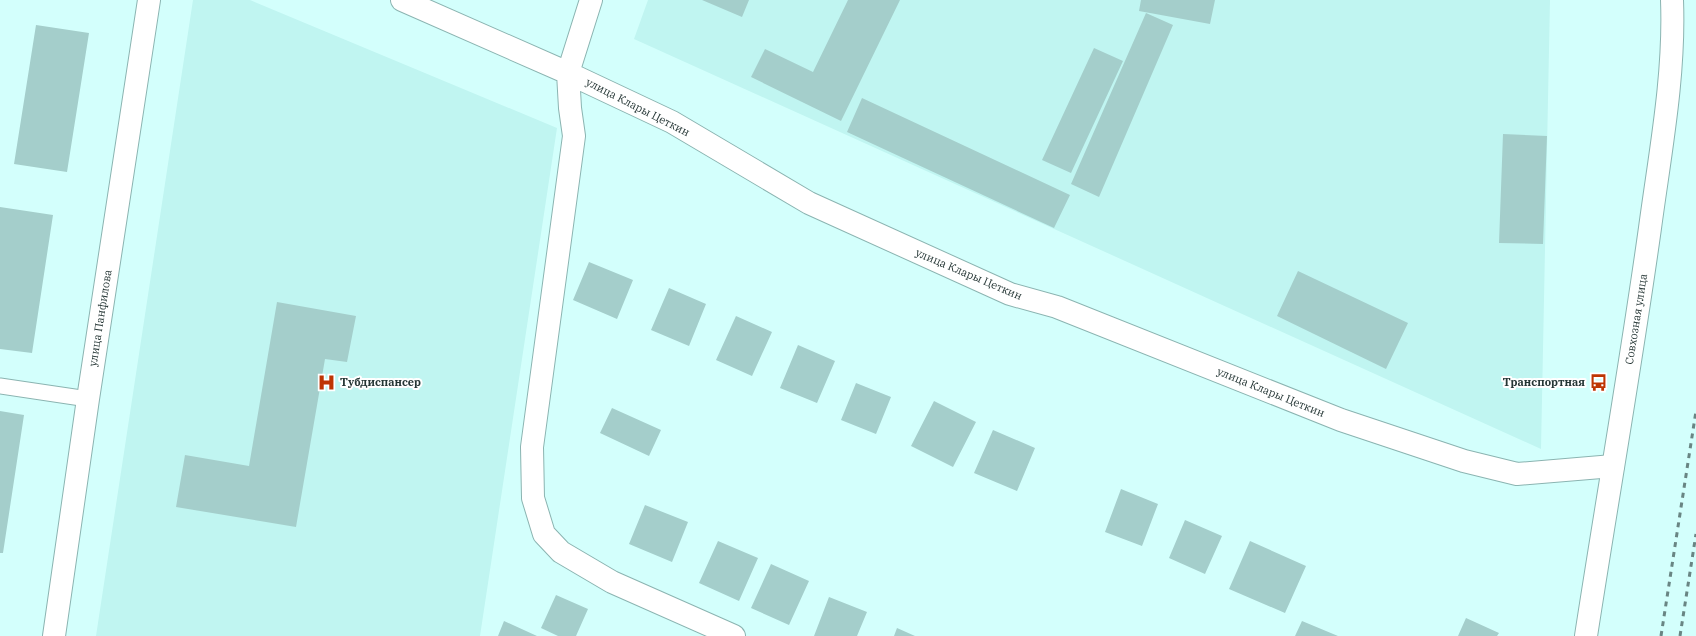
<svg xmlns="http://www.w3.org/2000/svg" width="1696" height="636" viewBox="0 0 1696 636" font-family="'IBM Plex Serif',serif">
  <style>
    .built { fill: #c0f5f1 }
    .building { fill: #a4cecb }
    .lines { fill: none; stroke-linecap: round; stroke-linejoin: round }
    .service-casing { stroke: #8bb4b1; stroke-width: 17 }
    .minor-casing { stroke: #8bb4b1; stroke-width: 24 }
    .tertiary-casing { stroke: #8bb4b1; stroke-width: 24 }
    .service { stroke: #fff; stroke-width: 15 }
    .minor { stroke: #fff; stroke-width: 22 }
    .tertiary { stroke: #fff; stroke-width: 22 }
    .rail { stroke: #698583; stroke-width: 3; stroke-dasharray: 5 5; stroke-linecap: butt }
    .labels { text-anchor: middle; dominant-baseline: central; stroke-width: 4; stroke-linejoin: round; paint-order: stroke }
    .street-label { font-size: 11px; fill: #243534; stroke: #fff }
    .poi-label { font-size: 11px; font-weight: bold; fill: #243534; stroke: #fff; text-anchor: start }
  </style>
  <rect width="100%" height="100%" fill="#d3fffc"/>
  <path class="built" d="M193,0h57l307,128 -77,508h-384z
    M648,0h902l-9,449 -907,-410z"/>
  <path class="building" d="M702,0h47l-7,17z
    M848,0h52l-59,121 -90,-44 14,-28 48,23z
    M1141,0h74l-5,24 -71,-13z
    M1146,13l27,12 -74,172 -28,-13z
    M36,25l53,8 -22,139 -53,-8z
    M1094,48l29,13 -52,112 -29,-13z
    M862,98l208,97 -16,33 -207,-96z
    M1503,134l44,2 -4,108 -44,-1z
    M0,207l53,8 -21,138 -32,-4z
    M589,262l44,18 -16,39 -44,-19z
    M1298,271l110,52 -22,46 -109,-53z
    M669,288l37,16 -17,42 -38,-16z
    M277,302l79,14 -9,46 -22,-3 -29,168 -120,-20 9,-52 64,11z
    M736,316l36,16 -20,44 -36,-16z
    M798,345l37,16 -18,42 -37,-15z
    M856,383l35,14 -15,37 -35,-14z
    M934,401l42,21 -23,45 -42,-21z
    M612,408l49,22 -12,26 -49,-23z
    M0,411l24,4 -21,138h-3z
    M993,430l42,18 -18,43 -43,-18z
    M1121,489l37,15 -16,42 -37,-14z
    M645,505l43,17 -16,40 -43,-18z
    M1185,520l37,16 -17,38 -36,-16z
    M718,541l40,17 -19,43 -40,-18z
    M1250,541l56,25 -21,47 -56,-24z
    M771,564l38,17 -20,44 -38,-17z
    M556,595l32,14 -12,27h-18l-17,-8z
    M829,597l38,15 -10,24h-43z
    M1466,618l33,15 -2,3h-39z
    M504,621l33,15h-39z
    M1302,621l36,15h-43z
    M897,628l18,8h-21z"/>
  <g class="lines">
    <defs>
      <path id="service" d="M0,386l88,13"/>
      <path id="minor" d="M402,0l166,73 104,49 137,81 201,91 47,13 284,113 123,41 53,13 96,-8
        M591,0l-23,73 2,35 4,28 -42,311 1,51 11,36 17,18 51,30 122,54"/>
      <path id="tertiary" d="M54,636l34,-237 61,-399
        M1586,636c21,-136 45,-272 64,-408 10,-75 25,-152 22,-228"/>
    </defs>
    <use href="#service" class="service-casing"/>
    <use href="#minor" class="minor-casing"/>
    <use href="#tertiary" class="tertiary-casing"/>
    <use href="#service" class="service"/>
    <use href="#minor" class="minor"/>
    <use href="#tertiary" class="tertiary"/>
    <path class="rail" d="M1661,636l35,-225
      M1680,636l16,-102"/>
  </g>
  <defs>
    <symbol id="hospital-bare" viewBox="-9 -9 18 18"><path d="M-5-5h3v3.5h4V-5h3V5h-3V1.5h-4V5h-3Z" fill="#be3503" stroke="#fff" stroke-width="2.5" paint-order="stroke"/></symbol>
    <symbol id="bus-bare" viewBox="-9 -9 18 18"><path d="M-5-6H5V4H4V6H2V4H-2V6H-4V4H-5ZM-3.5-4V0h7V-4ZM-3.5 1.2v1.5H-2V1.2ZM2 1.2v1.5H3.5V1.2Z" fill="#be3503" stroke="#fff" stroke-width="2.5" paint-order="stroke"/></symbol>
  </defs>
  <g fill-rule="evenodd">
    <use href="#hospital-bare" x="314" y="370" width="25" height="25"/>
    <use href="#bus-bare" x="1586" y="370" width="25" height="25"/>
  </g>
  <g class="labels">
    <g class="street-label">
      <text transform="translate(638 107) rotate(27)">улица Клары Цеткин</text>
      <text transform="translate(969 274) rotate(23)">улица Клары Цеткин</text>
      <text transform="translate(100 318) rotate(-81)">улица Панфилова</text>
      <text transform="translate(1636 319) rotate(-81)">Совхозная улица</text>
      <text transform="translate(1271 392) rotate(22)">улица Клары Цеткин</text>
    </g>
    <g class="poi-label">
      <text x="340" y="382">Тубдиспансер</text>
      <text x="1585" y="382" text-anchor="end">Транспортная</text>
    </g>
  </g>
</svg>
